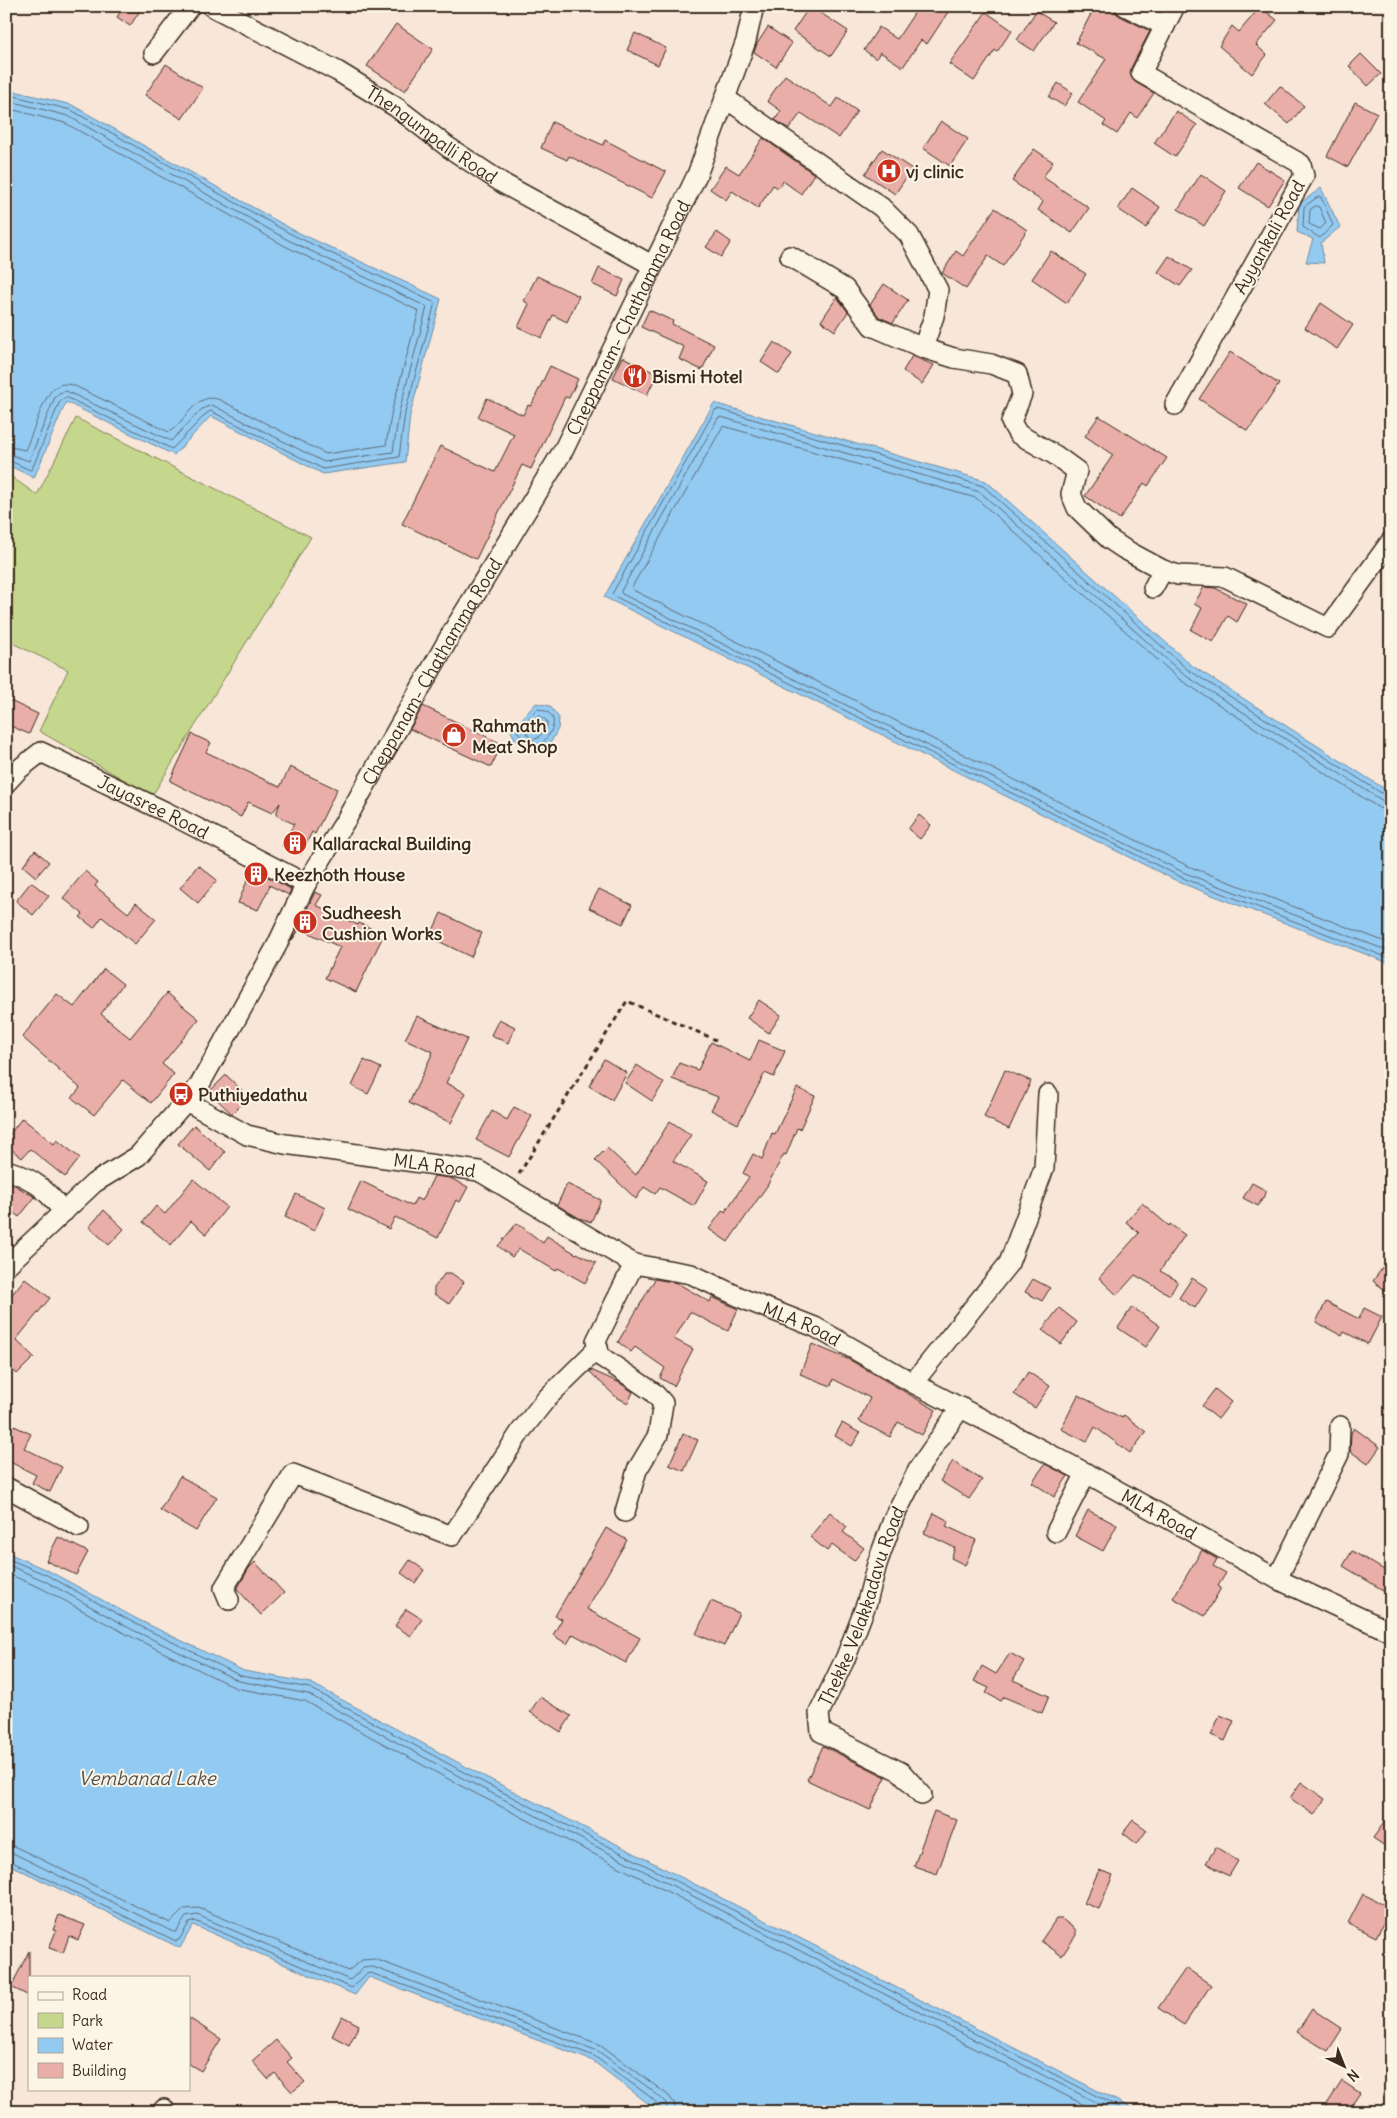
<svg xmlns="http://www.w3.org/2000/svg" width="1397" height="2118" viewBox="0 0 1397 2118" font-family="Delius,sans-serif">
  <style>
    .green { fill: #c5d78c; stroke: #808055 }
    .water { fill: #93caf2; stroke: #708a9d }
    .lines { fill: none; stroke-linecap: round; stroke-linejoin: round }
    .shore { stroke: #5e6a73; stroke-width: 1 }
    .building { fill: #e9aea8; stroke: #3b2a1e }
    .street-casing { stroke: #3b2a1e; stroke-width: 22 }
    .path { stroke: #3b2a1e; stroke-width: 3; stroke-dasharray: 5 4; stroke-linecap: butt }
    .street { stroke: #fcf5e5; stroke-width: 19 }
    .labels { text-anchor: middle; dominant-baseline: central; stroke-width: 4; stroke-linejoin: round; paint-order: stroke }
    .street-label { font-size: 18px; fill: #3b2a1e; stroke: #fcf5e5 }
    .poi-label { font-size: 18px; font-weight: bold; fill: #3b2a1e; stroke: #fcf5e5; text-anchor: start }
    .water-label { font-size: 19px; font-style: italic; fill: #515253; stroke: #fcf5e5 }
  </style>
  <rect width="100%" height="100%" fill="#f8e7d9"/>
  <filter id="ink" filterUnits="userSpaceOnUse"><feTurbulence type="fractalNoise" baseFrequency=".02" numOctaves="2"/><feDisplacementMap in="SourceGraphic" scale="10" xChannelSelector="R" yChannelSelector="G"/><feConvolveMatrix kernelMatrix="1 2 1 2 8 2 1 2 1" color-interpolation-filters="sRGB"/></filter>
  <g filter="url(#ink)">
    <path class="green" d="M76,418l235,119 -159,259 -113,-65 29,-61 -62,-30v-167l31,22z"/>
    <path class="water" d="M6,89l66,16 221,125 148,69 -31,116 -5,47 -82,12 -112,-58 -37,39 -108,-53 -32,76 -28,-14z
      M1321,188l19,39 -19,16 3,20 -18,-1 7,-23 -16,-7 2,-28z
      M714,403l272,78 205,184 200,128v171l-210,-81 -577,-286z
      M536,703l14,3 9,12 -1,11 -7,13 -8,7 -14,3 -14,-13 -4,-8z
      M6,1552l43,19 88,48 107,52 67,12 161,87 667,342h-480l-66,-51 -224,-84 -14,18 -162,-70 -13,23 -174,-85z"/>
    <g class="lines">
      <path class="shore" d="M6,94l65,16 220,124 144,69 -30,110 -6,44 -76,12 -112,-58 -4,2 -35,36 -106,-52 -6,4 -28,68 -2,1 -24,-11
        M6,100l62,16 220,124 139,67 -28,105 -6,40 -69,10 -112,-57 -10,4 -31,32 -105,-50 -7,2 -4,4 -26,64 -23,-8
        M6,108l59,15 220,123 134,65 -27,99 -6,35 -60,9 -106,-54c-24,-10 -34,22 -51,32l-94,-46c-8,-3 -16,-3 -22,3 -10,9 -21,47 -28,61l-19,-4
        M1318,197h3l12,28 -13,13 -17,-11 1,-20z
        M1316,206l3,1 7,16 -6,6 -11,-5 1,-14z
        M538,709c24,4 16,23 3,35l-11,2 -13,-15z
        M540,716l7,5v5l-9,12 -6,2 -7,-9z
        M1391,797l-5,-1 -199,-127 -204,-183 -265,-77 -3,1 -103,184 2,2 569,282 208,81
        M1391,803l-8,-2 -200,-127 -203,-182 -259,-75 -3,1 -97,173 1,3 563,279 206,79
        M1391,811l-12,-3 -200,-129 -203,-181 -253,-72 -91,161 1,3 555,276 203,78
        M6,1558l41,17 87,48 107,53 69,12 159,87 659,337
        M6,1564l39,17 86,48 108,52 69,13 158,86 649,332
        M6,1573l35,15 87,47 108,53 69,13 158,86 635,325
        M6,1845l10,2 154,76 14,-14 15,-1 149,63 14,-11 13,-1 226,86 68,51 5,7 2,9
        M6,1852l7,1 160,79h3l10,-15 11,-2 153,65 13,-12 10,-1 225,84 55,40 13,12 2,9
        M6,1859l170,82 3,-1 10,-17 6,-2 157,67 14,-14 5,-1 223,83 55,40 12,11 1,5"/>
    </g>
    <path class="building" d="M124,6h19l-13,20 -13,-9z
      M810,6l38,25 -17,25 -38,-25z
      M919,6h33l-25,38 -6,-4 -18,27 -23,-15 -4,7 -12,-9 15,-23 18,12z
      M1095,6h19l1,6 5,4 30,15 -19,37 -1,6 5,8 19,11 -17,25 -6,-5 -14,21 -14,-9 3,-4 -28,-19 28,-43 -30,-16z
      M1260,7l17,13 -21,25 11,10 -15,19 -33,-28 13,-20 7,6z
      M1036,11l18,11 -20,29 -17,-11z
      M986,12l26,18 -15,22 -2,-2 -21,31 -25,-17z
      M396,24l37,25 -28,42 -38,-25z
      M768,27l24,16 -16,24 -22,-15 3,-8z
      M635,33l31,15 -8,17 -31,-15z
      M1361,54l20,20 -13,12 -19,-20z
      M166,64l37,24 -21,31 -37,-24z
      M785,75l47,32 6,-9 19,13 -18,27 -38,-25 -12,16 -14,-9 6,-9 -14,-10z
      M1058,83l15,10 -9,13 -15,-9z
      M1280,86l24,20 -15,18 -24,-20z
      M1355,102l22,11 -29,54 -21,-11z
      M1176,111l21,14 -22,32 -21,-14z
      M941,121l27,18 -18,27 -27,-18z
      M552,122l51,23 2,-5 61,32 -14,26 -83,-42 -2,4 -26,-12z
      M763,138l51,36 -13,20 -18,-13 -5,7 -5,-3 -15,23 -26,-17 -6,9 -16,-11 16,-23 13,8z
      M882,149l30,20 -17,25 -30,-20z
      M1034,149l19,13 -10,15 46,31 -17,25 -34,-23 5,-8 -31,-21z
      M1256,162l29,18 -17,26 -29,-18z
      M1201,174l25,17 -22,35 -26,-17z
      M1132,188l28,19 -14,21 -28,-19z
      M995,208l32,22 -24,36 -15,-10 -22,33 -24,-16 14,-22 7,5z
      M717,232l14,10 -10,15 -15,-10z
      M1051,251l35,23 -19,29 -35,-24z
      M1169,256l23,14 -12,16 -22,-14z
      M599,268l25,12 -7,16 -25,-12z
      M537,276l42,20 -12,26 -14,-7 -11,23 -24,-11 11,-23 -5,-3z
      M884,284l24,16 -15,23 -14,-6 -9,-12z
      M837,297l11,15 -13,19 -14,-10z
      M1321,303l32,22 -16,24 -32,-21z
      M649,310l24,11 -1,3 42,21 -12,25 -23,-11 5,-12 -43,-20z
      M774,342l18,12 -13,20 -18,-12z
      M1230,352l49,32 -31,47 -49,-32z
      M912,356l22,9 -12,19 -19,-13z
      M623,357l34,17 -10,21 -34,-17z
      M550,366l28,13 -9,19 -4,-1 -34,72 -9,-4 -46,94 -74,-35 38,-78 55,26 19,-38 -36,-17 9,-19 36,17 5,-10 3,1z
      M1099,416l68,42 -19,28 -4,-3 -24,36 -35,-23 28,-41 -28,-19z
      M1204,587l11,1 32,16 -10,18 -9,-6 -15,26 -22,-12 11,-22 -8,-4z
      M6,699l32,15 -9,20 -23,-10z
      M423,706l79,38 -11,23 -81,-38z
      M192,734l19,9 -5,9 74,35 10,-20 47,22 -22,45 -3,-2 -11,22 -19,-8 12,-22 -18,-9 4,-12 -8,10 -24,-11 -7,15 -71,-36z
      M919,815l12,10 -11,14 -12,-10z
      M35,850l14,12 -13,15 -13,-11z
      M198,865l19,15 -19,23 -18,-15z
      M252,869l11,5 2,4 1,-2 25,13 -2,6 -20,-10 1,1 -12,24 -20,-7z
      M85,871l13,11 -3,4 33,27 8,-10 20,16 -21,25 -33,-27 -8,11 -14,-11 3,-3 -20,-16z
      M31,882l18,14 -16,19 -17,-14z
      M599,889l33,16 -9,19 -34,-16z
      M315,892l7,3 -6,10 42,20 1,-2 25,11 -28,58 -31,-14 15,-31 -40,-18 -8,11z
      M441,913l41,20 -11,24 -41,-20z
      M104,969l19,15 -22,30 29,24 37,-45 32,26 -37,45 12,10 -23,29 -28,-23 -29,35 -22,-17 8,-10 -58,-51 35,-43 17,13z
      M759,1000l22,15 -12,18 -22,-15z
      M417,1016l50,23 -21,44 20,10 -15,30 -42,-20 24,-51 -28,-13z
      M499,1019l16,8 -7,16 -17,-8z
      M759,1040l26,11 -11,26 -9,-4 -27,51 -27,-14 7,-13 -46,-18 7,-16 19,7 13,-28 39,19z
      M604,1059l23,14 -15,27 -23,-14z
      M364,1060l17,8 -13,26 -16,-8z
      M637,1065l27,18 -12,18 -27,-18z
      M1005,1070l26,11 -22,48 -25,-12z
      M226,1075l23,22 -17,17 -23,-22z
      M797,1088l18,8 -15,33 -3,-1 -11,27 -2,-1 -17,32 -39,56 -19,-13 14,-19 2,2 24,-35 -6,-4 10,-19 9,5 10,-26 3,1z
      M514,1107l18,9 -23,41 -33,-17 16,-29 15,9z
      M22,1118l32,26 3,-4 23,18 -15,19 -35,-28 -8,9 -16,-13v-6z
      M670,1121l21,14 -18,26 35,20 -14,25 -34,-19 -5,7 -11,-7 -8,12 -41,-39 12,-12 29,27z
      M194,1125l31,27 -15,19 -32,-27z
      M434,1176l16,2 18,9 -8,15 -4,-2 -18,38 -43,-21 -6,12 -41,-20 13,-28 51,25 4,-8 6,3z
      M193,1179l34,28 -21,27 -15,-13 -20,24 -28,-23 13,-16 9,8z
      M11,1183l24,14 -16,20 -13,-10v-18z
      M1252,1183l15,8 -9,15 -15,-8z
      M567,1184l34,16 -10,22 -12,-4 -22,-13z
      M296,1194l29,14 -11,23 -29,-14z
      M1142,1203l27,23 1,-2 15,11 -25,36 18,10 -8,14 -35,-20 -18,20 -18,-17 40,-45 -13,-11z
      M104,1210l20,19 -15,16 -20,-18z
      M517,1223l26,20 4,-7 29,18 1,-1 19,10 -11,20 -27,-15 -2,3 -37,-22 -7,8 -14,-11z
      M1391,1256v26l-6,8 -12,-9z
      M445,1273h6l13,9 -15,22 -15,-10v-6z
      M25,1278l25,20 -34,42 18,17 -17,17 -11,-11v-61z
      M1192,1278l16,10 -13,20 -16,-10z
      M655,1279l22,4 33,19 2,-5 26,12 -10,22 -38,-19 -16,27 19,10 -19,37 -14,-8 5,-10 -30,-21 -4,5 -13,-10z
      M1033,1279l17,9 -8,13 -17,-9z
      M1326,1302l33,17 5,-11 18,9 -14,27 -24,-12 -2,4 -26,-14z
      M1132,1307l28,19 -14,21 -28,-19z
      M1059,1308l18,14 -16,22 -19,-14z
      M812,1344l38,16 86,50 -14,25 -24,-13 -8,15 -31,-16 11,-23 -37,-19 -2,7 -31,-12z
      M591,1370l29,13 13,9 -5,11 -12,-6 -26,-25z
      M1028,1372l22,14 -15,22 -21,-14z
      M1215,1389l16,13 -13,17 -16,-13z
      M1078,1395l44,23 2,-3 22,17 -16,21 -35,-26 -8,15 -26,-13z
      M6,1422l25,12 -7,14 38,19 -12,25 -18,-9 4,-8 -30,-15z
      M842,1423l18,10 -8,13 -17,-10z
      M1354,1428l26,19 -12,17 -18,-13 1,-18z
      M683,1434l15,6 -14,31 -15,-6z
      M953,1461l29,19 -13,19 -29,-18z
      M1045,1464l23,12 -14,21 -22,-15z
      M180,1476l37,21 -21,34 -36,-21z
      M1088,1510l29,15 -14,26 -28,-15z
      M830,1512l17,15 -4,5 21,16 -10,13 -22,-16 -5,6 -17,-14z
      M934,1513l15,8 -3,5 30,14 -11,25 -14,-7 4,-10 -31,-15z
      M606,1528l21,12 -40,69 53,29 -14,25 -53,-29 -6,10 -14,-9 9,-16 -7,-3z
      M58,1537l30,15 -12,23 -30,-14z
      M1202,1550l15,9 -4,7 13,7 -8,13 3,2 -16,28 -32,-18z
      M1352,1551l39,23v21l-48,-29z
      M410,1560l14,10 -9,13 -14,-10z
      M255,1562l29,31 -23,22 -24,-26 12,-21z
      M711,1601l28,12 -15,33 -28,-12z
      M406,1609l16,10 -11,17 -16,-10z
      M1010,1653l14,8 -11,19 36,16 -7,17 -38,-16 -3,4 -15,-8 3,-5 -15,-7 8,-15 14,8z
      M540,1697l31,19 -10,16 -31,-20z
      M1220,1715l14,6 -9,20 -14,-6z
      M823,1746l63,31 -16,33 -63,-30z
      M1301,1782l24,17 -11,16 -24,-17z
      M934,1811l23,9 -20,54 -23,-8z
      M1391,1813v37l-18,-12z
      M1133,1820l14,10 -10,14 -14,-11z
      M1216,1847l22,14 -9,15 -23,-13z
      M1099,1870l14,5 -14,34 -15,-6z
      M1363,1894l28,14 -15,29 -28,-14z
      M59,1915l26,10 -7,15 -9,-4 -6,17 -14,-5 7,-17 -3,-1z
      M1056,1919h6l14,11v5l-14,21 -21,-15z
      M29,1951v45l-18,-9z
      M1186,1968l25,17 -27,40 -26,-17z
      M1312,2009l30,20 -14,22 -31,-19z
      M342,2016l17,9 -10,20 -17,-9z
      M189,2018l32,21 -20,32 -12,-7z
      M276,2040l16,18 -5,4 18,20 -13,10 -17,-19 -7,6 -16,-18z
      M1342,2081l18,12 -13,19h-25z"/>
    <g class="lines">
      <defs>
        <g id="street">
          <path id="s1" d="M211,6l126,65 59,36 52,40 56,37 148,81"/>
          <path d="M1125,6l40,20"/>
          <path d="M1175,6l-34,67 160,91 3,12 -129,229"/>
          <path d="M154,53l36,-47"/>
          <path d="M725,98l156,109 28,28 29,55 -4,26 -11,32"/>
          <path d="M790,256l55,33 27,37 51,22 31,10 37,6 26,10 5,20 -11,28 7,12 37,21 22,16 -6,23 6,14 32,31 15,10 39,21 15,5 47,2 103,51 63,-87"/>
          <path d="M1153,588l10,-18"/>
          <path id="s2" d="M6,783l12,-13 23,-18 127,61 138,71"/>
          <path id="s3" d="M186,1101l61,34 38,9 194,27 155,93 57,10 55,26 69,27 98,56 173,90 191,106 114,53"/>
          <path d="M6,1170c28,8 40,20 58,42"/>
          <path id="s4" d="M6,1266l88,-83 44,-27 61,-70 77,-139 30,-63 41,-66 106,-187 111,-182 133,-274 49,-134 8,-35"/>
          <path d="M913,1383l96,-120 35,-95 4,-74"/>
          <path d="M6,1487l73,40"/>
          <path d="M625,1512l12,-42 21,-35 5,-32 -10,-11 -53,-36 -4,-15 38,-77"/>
          <path d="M1056,1532l30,-59"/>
          <path d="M1277,1579l62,-125 1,-28"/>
          <path d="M229,1600l-5,-12 69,-114 159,62 69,-105 26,-33 51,-50"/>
          <path id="s5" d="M922,1795l-21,-23 -80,-40 -2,-19 27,-56 21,-55 10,-38 17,-47 25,-49 42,-61"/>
          <path d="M162,2112l2,-3"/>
        </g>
      </defs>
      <use href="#street" class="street-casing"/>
      <path class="path" d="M519,1174l108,-173 89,39"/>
      <use href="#street" class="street"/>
    </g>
  </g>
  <defs>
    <symbol id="hospital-disc" viewBox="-11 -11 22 22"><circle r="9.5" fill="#c8321e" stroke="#fcf5e5"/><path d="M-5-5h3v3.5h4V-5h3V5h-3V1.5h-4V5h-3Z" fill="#fff"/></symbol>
    <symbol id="restaurant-disc" viewBox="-11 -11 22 22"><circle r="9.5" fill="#c8321e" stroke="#fcf5e5"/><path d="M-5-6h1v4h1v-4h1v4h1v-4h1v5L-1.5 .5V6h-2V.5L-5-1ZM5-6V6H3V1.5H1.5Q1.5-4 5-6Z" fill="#fff"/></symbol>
    <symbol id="shop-disc" viewBox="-11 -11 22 22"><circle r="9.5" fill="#c8321e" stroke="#fcf5e5"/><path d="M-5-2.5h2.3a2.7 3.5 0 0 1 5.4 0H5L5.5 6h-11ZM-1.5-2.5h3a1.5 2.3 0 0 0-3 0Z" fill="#fff"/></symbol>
    <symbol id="building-disc" viewBox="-11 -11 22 22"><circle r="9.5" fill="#c8321e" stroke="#fcf5e5"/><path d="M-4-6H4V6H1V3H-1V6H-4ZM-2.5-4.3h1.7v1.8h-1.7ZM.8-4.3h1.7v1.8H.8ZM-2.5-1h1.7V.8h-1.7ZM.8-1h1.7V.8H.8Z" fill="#fff"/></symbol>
    <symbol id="bus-disc" viewBox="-11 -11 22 22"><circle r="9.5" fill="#c8321e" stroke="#fcf5e5"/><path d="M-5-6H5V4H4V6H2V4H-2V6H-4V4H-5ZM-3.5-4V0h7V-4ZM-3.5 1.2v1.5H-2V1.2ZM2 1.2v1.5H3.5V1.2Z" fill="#fff"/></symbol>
  </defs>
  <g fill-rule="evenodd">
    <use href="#hospital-disc" x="875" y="157" width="28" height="28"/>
    <use href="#restaurant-disc" x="621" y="362" width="28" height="28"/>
    <use href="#shop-disc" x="440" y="721" width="28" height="28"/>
    <use href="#building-disc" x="281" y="829" width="28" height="28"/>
    <use href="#building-disc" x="242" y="860" width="28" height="28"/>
    <use href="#building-disc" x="291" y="908" width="28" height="28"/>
    <use href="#bus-disc" x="167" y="1080" width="28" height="28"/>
  </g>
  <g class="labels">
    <g class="street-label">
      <text stroke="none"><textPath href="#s1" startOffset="256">Thengumpalli Road</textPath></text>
      <text transform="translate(1269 237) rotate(-61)">Ayyankali Road</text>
      <text stroke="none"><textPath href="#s4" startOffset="1146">Cheppanam- Chathamma Road</textPath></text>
      <text stroke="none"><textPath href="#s4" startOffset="741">Cheppanam- Chathamma Road</textPath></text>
      <text stroke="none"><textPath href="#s2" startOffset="172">Jayasree Road</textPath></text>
      <text stroke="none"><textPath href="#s3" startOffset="260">MLA Road</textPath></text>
      <text stroke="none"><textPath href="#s3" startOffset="665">MLA Road</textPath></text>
      <text stroke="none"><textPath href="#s3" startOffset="1070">MLA Road</textPath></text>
      <text stroke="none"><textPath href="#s5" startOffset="255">Thekke Velakkadavu Road</textPath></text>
    </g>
    <g class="poi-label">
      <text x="906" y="171">vj clinic</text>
      <text x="652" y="376">Bismi Hotel</text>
      <text x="472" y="725">Rahmath<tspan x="472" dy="21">Meat Shop</tspan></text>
      <text x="312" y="843">Kallarackal Building</text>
      <text x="274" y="874">Keezhoth House</text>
      <text x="322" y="912">Sudheesh<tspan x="322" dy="21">Cushion Works</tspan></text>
      <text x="198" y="1094">Puthiyedathu</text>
    </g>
    <g class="water-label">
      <text x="147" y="1778">Vembanad Lake</text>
    </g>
  </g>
  <rect width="1397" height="2118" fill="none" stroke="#fcf5e5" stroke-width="25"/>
  <rect x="12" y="12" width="1372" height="2093" fill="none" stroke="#3b2a1e" stroke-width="2" filter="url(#ink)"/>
  <rect x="28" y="1976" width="162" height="115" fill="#fcf5e5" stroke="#afa495"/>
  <rect x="38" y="1992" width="25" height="8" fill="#fcf5e5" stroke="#afa495"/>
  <text x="72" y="2000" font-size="15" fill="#3b2a1e">Road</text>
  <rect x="38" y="2013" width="25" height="15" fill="#c5d78c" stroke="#afa495"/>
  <text x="72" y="2026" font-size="15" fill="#3b2a1e">Park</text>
  <rect x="38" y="2038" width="25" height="15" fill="#93caf2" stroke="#afa495"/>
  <text x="72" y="2050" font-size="15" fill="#3b2a1e">Water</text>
  <rect x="38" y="2063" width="25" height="15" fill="#e9aea8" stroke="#afa495"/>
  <text x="72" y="2076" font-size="15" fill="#3b2a1e">Building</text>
  <g transform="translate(1344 2066) rotate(137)" stroke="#fcf5e5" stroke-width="4" paint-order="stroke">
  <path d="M0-4L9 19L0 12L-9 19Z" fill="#3b2a1e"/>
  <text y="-8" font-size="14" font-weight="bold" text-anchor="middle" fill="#3b2a1e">N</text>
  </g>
</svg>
